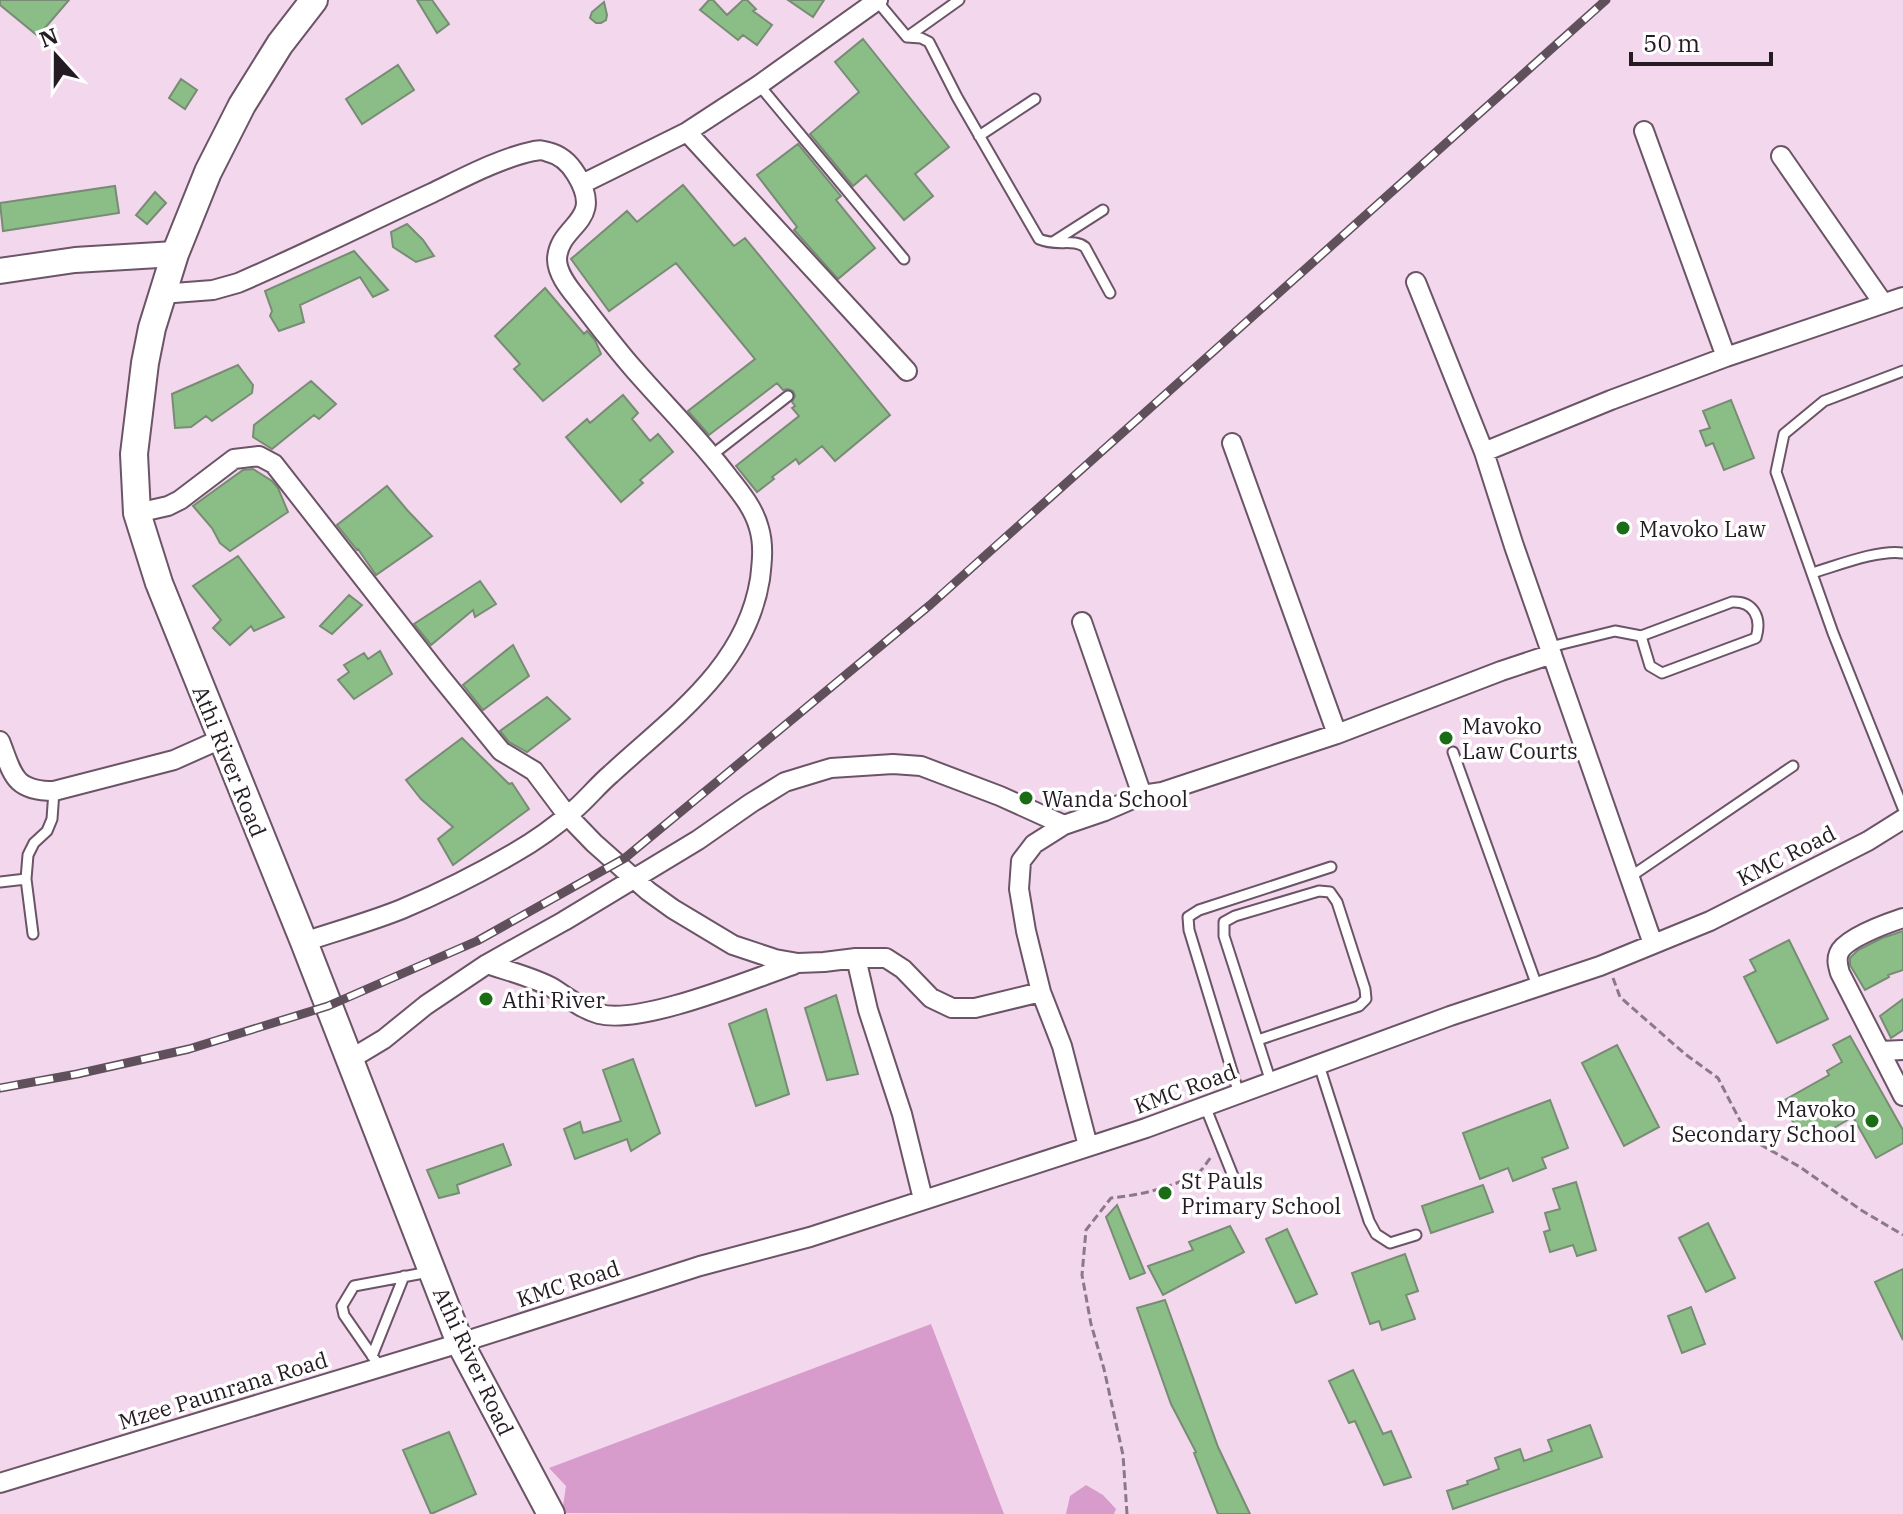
<svg xmlns="http://www.w3.org/2000/svg" width="1903" height="1514" viewBox="0 0 1903 1514" font-family="'IBM Plex Serif',serif">
  <style>
    .forest { fill: #d79ccb }
    .building { fill: #8bbd86; stroke: #788c75; stroke-width: 2 }
    .lines { fill: none; stroke-linecap: round; stroke-linejoin: round }
    .service-casing { stroke: #6b5466; stroke-width: 13 }
    .minor-casing { stroke: #6b5466; stroke-width: 22 }
    .tertiary-casing { stroke: #6b5466; stroke-width: 28 }
    .secondary-casing { stroke: #6b5466; stroke-width: 30 }
    .path { stroke: #8c7988; stroke-width: 3; stroke-dasharray: 8 4; stroke-linecap: butt }
    .service { stroke: #fff; stroke-width: 9 }
    .minor { stroke: #fff; stroke-width: 18 }
    .tertiary { stroke: #fff; stroke-width: 24 }
    .secondary { stroke: #fff; stroke-width: 26 }
    .rail-casing { stroke: #5f505c; stroke-width: 9 }
    .rail { stroke: #fff; stroke-width: 6; stroke-dasharray: 18; stroke-linecap: butt }
    .poi-dot { fill: #1a6d15; stroke: #fff; stroke-width: 3 }
    .labels { text-anchor: middle; dominant-baseline: central; stroke-width: 7; stroke-linejoin: round; paint-order: stroke }
    .poi-label { font-size: 22px; fill: #251b23; stroke: #fff; text-anchor: start }
    .street-label { font-size: 22px; fill: #251b23; stroke: #fff }
  </style>
  <rect width="100%" height="100%" fill="#f3d7ed"/>
  <path class="forest" d="M931,1324l73,190 -442,-1 4,-27 -17,-18z
    M1086,1485l17,10 13,14 -2,5h-48l4,-18z"/>
  <path class="building" d="M0,0h69l-31,36 -38,-31z
    M417,0h15l17,24 -12,9z
    M709,0h4l14,15 16,-15h4l9,9 -3,2 19,14 -15,20 -14,-10 -5,5 -38,-30z
    M788,0h36l-11,17z
    M604,2l3,13 -1,5 -5,3h-5l-6,-5 2,-6z
    M863,39l86,108 -34,27 18,22 -29,24 -38,-45 -13,11 -43,-52 49,-42 -24,-30z
    M398,65l16,25 -52,34 -16,-25z
    M181,79l16,11 -12,19 -16,-11z
    M798,144l43,52 -5,4 39,48 -37,31 -44,-49 3,-3 -40,-52z
    M683,185l51,61 11,-8 145,177 -55,46 -13,-15 -23,18 -3,-5 -24,18 2,2 -17,13 -21,-26 63,-50 -7,-8 3,-2 -3,-4 3,-6 -2,-5 -5,-2 -5,1 -6,-7 -68,52 -21,-24 67,-52 -79,-96 -67,48 -38,-52 56,-48 10,11z
    M115,186l4,27 -116,18 -3,-28z
    M155,192l11,11 -19,21 -11,-9z
    M407,224l16,16 11,16 -18,6 -23,-15 -2,-15z
    M354,251l34,39 -15,7 -13,-20 -60,28 4,17 -25,9 -9,-15 2,-5 -7,-20z
    M545,288l39,46 3,-3 8,9 6,14 -58,47 -29,-32 6,-5 -25,-28z
    M238,365l15,20 -1,8 -40,28 -6,-5 -15,11 -16,1 -3,-34z
    M311,381l25,23 -17,15 -5,-4 -42,34 -19,-12 1,-12z
    M623,395l15,18 -6,6 18,22 8,-7 15,18 -33,28 3,3 -22,19 -55,-65 21,-18 3,4z
    M1731,400l23,58 -30,12 -11,-27 -7,3 -6,-15 10,-3 -7,-17z
    M253,469l19,12 6,7 10,24 -58,39 -10,-8 -8,-15 -19,-22 50,-36z
    M387,486l21,25 24,25 -56,39 -18,-26 -1,1 -20,-25z
    M238,556l46,61 -30,14 -3,-5 -21,19 -17,-17 8,-8 -28,-34z
    M480,581l16,23 -21,13 -2,-7 -42,35 -17,-21z
    M349,595l13,10 -30,29 -12,-8z
    M513,645l16,31 -46,34 -20,-25z
    M380,651l12,23 -38,25 -16,-19 11,-8 -5,-7 20,-12 4,6z
    M547,697l23,22 -43,33 -18,-10 -9,-11z
    M462,738l47,46 3,-1 17,26 -76,56 -15,-26 15,-12 -32,-28 -15,-19z
    M1903,931v39l-15,5 1,2 -24,13 -15,-25v-7l8,-8 24,-12z
    M1789,940l39,79 -51,24 -33,-66 12,-6 -6,-11z
    M836,995l22,79 -31,6 -22,-72z
    M1903,999v31l-12,8 -11,-22z
    M766,1009l23,85 -33,12 -27,-82z
    M1850,1036l53,94v13l-27,15 -23,-41 -47,27 -25,-42 48,-27 -2,-4 15,-9 -9,-17z
    M1617,1045l42,82 -35,19 -42,-83z
    M633,1059l27,74 -29,18 -4,-12 -52,20 -11,-30 16,-7 3,11 38,-12 -18,-51z
    M1550,1100l18,48 -26,10 4,10 -33,13 -5,-13 -28,11 -17,-46z
    M503,1144l8,21 -54,20 2,8 -20,5 -12,-28z
    M1576,1182l20,68 -19,6 -4,-11 -23,7 -6,-20 6,-2 -5,-17 15,-4 -7,-20z
    M1483,1185l10,27 -62,21 -9,-27z
    M1117,1205l28,68 -15,6 -24,-62z
    M1708,1223l27,55 -29,14 -27,-54z
    M1230,1226l14,26 -81,43 -15,-29 45,-16 -4,-8z
    M1287,1229l30,65 -21,9 -30,-64z
    M1405,1254l13,37 -12,4 9,24 -33,11 -3,-9 -9,3 -18,-51z
    M1903,1269v71l-28,-58z
    M1165,1300l53,147 32,67h-32l-24,-61 2,-1 -25,-48 -34,-96z
    M1691,1307l14,37 -23,9 -14,-37z
    M1353,1370l30,64 8,-3 20,46 -27,8 -29,-64 -6,2 -20,-42z
    M1590,1425l12,32 -149,52 -6,-18 21,-7 -1,-3 32,-12 -4,-11 25,-9 4,12 28,-10 -4,-11z
    M449,1432l27,62 -45,20 -28,-64z"/>
  <g class="lines">
    <defs>
      <path id="service" d="M877,1l30,36 14,1 8,4 28,55 82,142c18,8 34,-1 46,8l25,46
        M907,37l52,-37
        M759,85l145,174
        M979,136l56,-37
        M1053,242l50,-32
        M1903,371l-79,30 -40,33 -8,38 57,161 70,175
        M712,455l76,-59
        M1812,573c24,-7 67,-24 91,-20
        M1550,647l65,-16 26,5 91,-34c22,-1 30,16 24,36l-94,35 -12,-7 -9,-30
        M1453,752l84,234
        M1630,877l163,-111
        M26,879l2,-24 6,-12 13,-12 5,-12 2,-28
        M0,882l26,-3 7,55
        M1258,1040l101,-34 7,-7 -1,-10 -28,-87 -7,-10 -11,-1 -84,25 -11,6v14l47,146
        M1319,1065l50,156 7,13 14,9 26,-8
        M1239,1094l-50,-164 -1,-13 11,-7 132,-43
        M1205,1106l30,75
        M372,1356l32,-80
        M380,1367l-36,-52 -2,-9 12,-20 75,-14"/>
      <path id="minor" d="M1644,131l82,226
        M687,132l220,239
        M1781,156l102,147
        M582,184l105,-52 72,-47 119,-85
        M1416,282l68,170 30,94 139,398
        M161,294l52,-4 25,-7c65,-28 129,-60 194,-90 31,-15 68,-35 102,-42 7,-1 8,-1 14,1 13,3 22,12 28,22 30,49 -17,49 -19,85 0,14 11,28 20,39 18,23 36,47 55,69 32,37 67,71 97,111 12,15 25,31 30,50 5,17 3,34 1,51 -14,88 -87,138 -149,195 -13,11 -24,25 -37,36 -18,16 -39,31 -60,43 -36,21 -74,40 -112,56 -32,13 -66,22 -98,33
        M1232,443l105,291
        M1484,452l127,-52 115,-43 177,-60
        M137,513l31,-7 12,-6 54,-41 25,-3 15,8 165,211 62,76 33,20 33,44 27,28 54,48 25,18 60,36 42,14 23,4 26,-1 32,-4h30l17,11 28,29 21,10h23l66,-16
        M1082,622l60,173
        M0,741c13,33 13,50 54,50l120,-31 47,-21
        M1903,918c-15,5 -58,20 -64,35 -3,7 -1,13 1,20l63,123
        M856,958l12,52 34,104 21,85
        M487,964c21,7 45,13 64,23 15,9 30,22 48,27 43,11 150,-34 194,-49
        M1880,1051l23,-1
        M349,1060l35,-21 42,-34 61,-41 77,-43 134,-81 53,-37 34,-21 46,-14 62,-4 28,2 79,30 64,29
        M1088,1146l-26,-100 -21,-54 -15,-61 -7,-42 2,-28 13,-17 30,-19 41,-14 37,-16 20,-3 175,-58 164,-63 51,-17
        M0,1483l460,-140 240,-77 110,-29 336,-109 304,-112 150,-50 110,-45 158,-80 35,-22"/>
      <path id="tertiary" d="M0,271l75,-11 100,-6"/>
      <path id="secondary" d="M314,0l-34,44 -38,61 -34,67 -33,82 -23,74 -7,35 -11,91 3,59 22,70 145,359 156,401 91,171"/>
    </defs>
    <use href="#service" class="service-casing"/>
    <use href="#minor" class="minor-casing"/>
    <use href="#tertiary" class="tertiary-casing"/>
    <use href="#secondary" class="secondary-casing"/>
    <path class="path" d="M1613,978l7,19 65,57 33,24 31,60 51,29 61,43 42,25
      M1127,1514l-4,-59 -19,-86 -13,-45 -9,-49 4,-45 25,-32c29,-3 62,-10 88,-26 5,-4 8,-10 12,-15"/>
    <use href="#service" class="service"/>
    <use href="#minor" class="minor"/>
    <use href="#tertiary" class="tertiary"/>
    <use href="#secondary" class="secondary"/>
    <defs>
      <path id="rail" d="M0,1088l77,-14 112,-25 139,-43 149,-65 148,-83 305,-253 676,-605"/>
    </defs>
    <use href="#rail" class="rail-casing"/>
    <use href="#rail" class="rail"/>
  </g>
  <g class="poi-dot">
    <circle cx="1623" cy="528" r="8"/>
    <circle cx="1446" cy="738" r="8"/>
    <circle cx="1026" cy="798" r="8"/>
    <circle cx="486" cy="999" r="8"/>
    <circle cx="1872" cy="1121" r="8"/>
    <circle cx="1165" cy="1193" r="8"/>
  </g>
  <g class="labels">
    <g class="poi-label">
      <text x="1639" y="528">Mavoko Law</text>
      <text x="1462" y="725">Mavoko<tspan x="1462" dy="25">Law Courts</tspan></text>
      <text x="1042" y="798">Wanda School</text>
      <text x="502" y="999">Athi River</text>
      <text x="1856" y="1108" text-anchor="end">Mavoko<tspan x="1856" dy="25">Secondary School</tspan></text>
      <text x="1181" y="1180">St Pauls<tspan x="1181" dy="25">Primary School</tspan></text>
    </g>
    <g class="street-label">
      <text transform="translate(230 761) rotate(68)">Athi River Road</text>
      <text transform="translate(1786 855) rotate(-27)">KMC Road</text>
      <text transform="translate(1185 1088) rotate(-20)">KMC Road</text>
      <text transform="translate(568 1283) rotate(-18)">KMC Road</text>
      <text transform="translate(474 1361) rotate(65)">Athi River Road</text>
      <text transform="translate(223 1390) rotate(-17)">Mzee Paunrana Road</text>
    </g>
  </g>
  <g transform="translate(56 56) rotate(339)" stroke="#ffffff" stroke-width="6" paint-order="stroke">
  <path d="M0-6L14 30L0 20L-14 30Z" fill="#251b23"/>
  <text y="-12" font-size="22" font-weight="bold" text-anchor="middle" fill="#251b23">N</text>
  </g>
  <path d="M1631 52v12h140v-12" fill="none" stroke="#251b23" stroke-width="4"/>
  <text x="1643" y="52" font-size="24" fill="#251b23" stroke="#ffffff" stroke-width="6" paint-order="stroke">50 m</text>
</svg>
